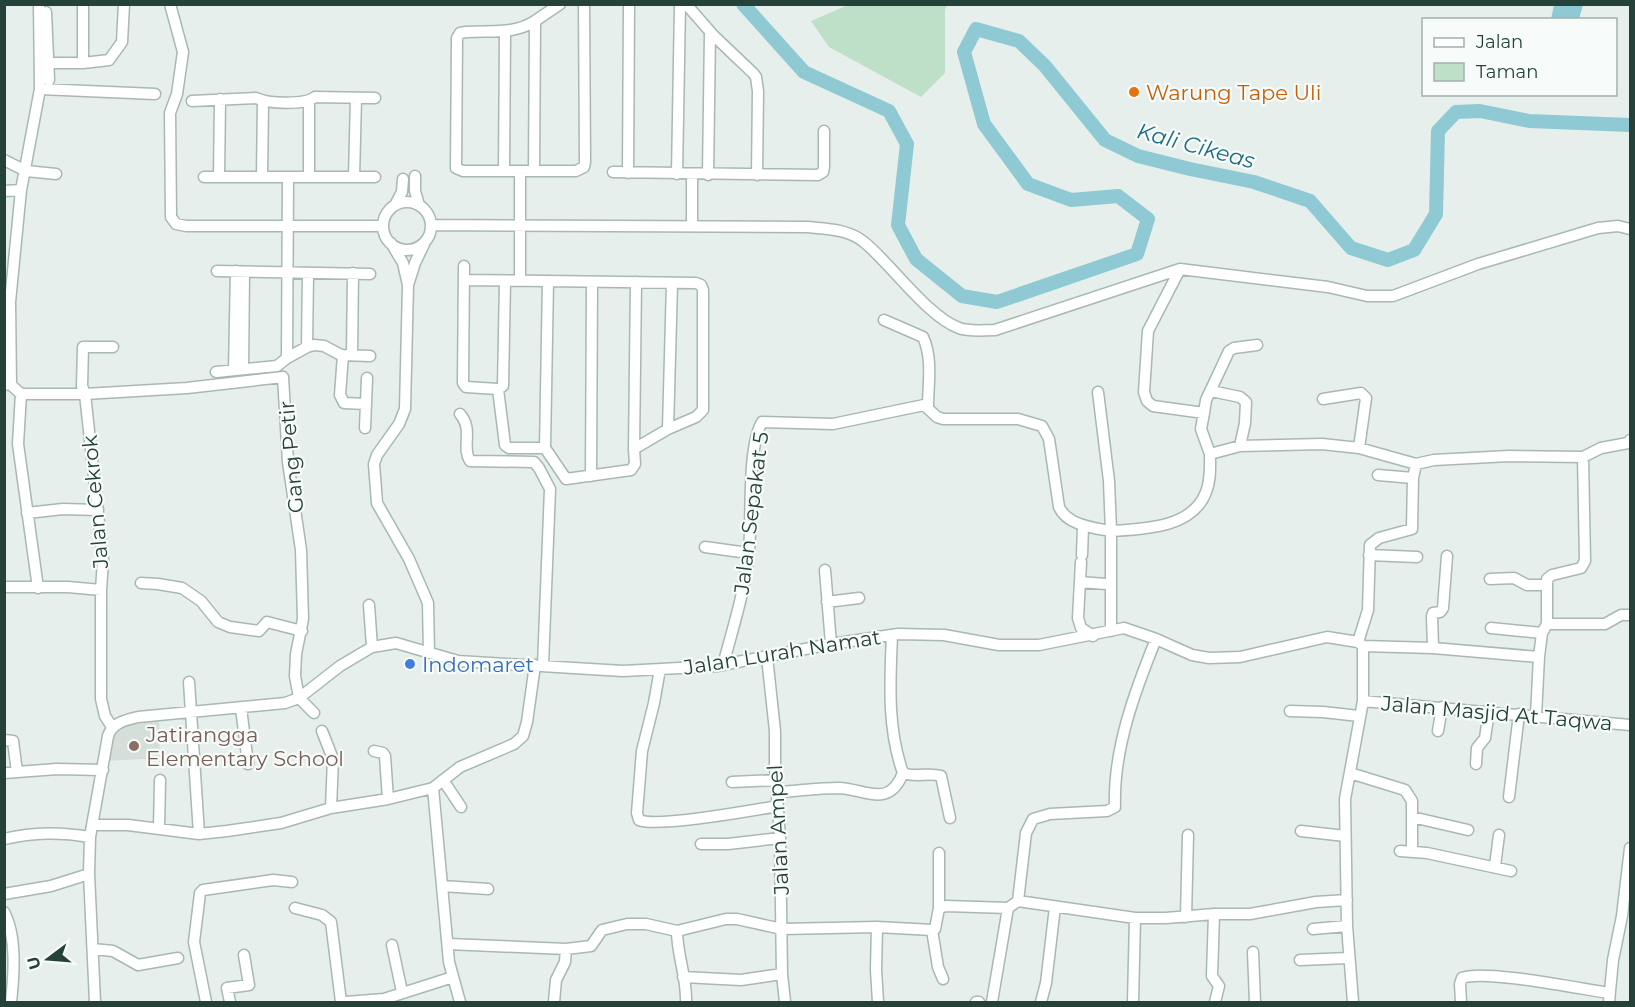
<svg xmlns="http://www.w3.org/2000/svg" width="1635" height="1007" viewBox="0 0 1635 1007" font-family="Montserrat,sans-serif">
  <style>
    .built { fill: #d4dfda }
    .green { fill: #bfe0c8 }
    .water { fill: #8ec9d4 }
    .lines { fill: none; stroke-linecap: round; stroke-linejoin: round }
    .river { stroke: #8ec9d4; stroke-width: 14 }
    .minor-casing { stroke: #a8b8b2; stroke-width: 13 }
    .minor { stroke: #fff; stroke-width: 10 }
    .food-dot { fill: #e8710a; stroke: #f7fbf9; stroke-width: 2 }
    .shop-dot { fill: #3f7fe0; stroke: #f7fbf9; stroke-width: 2 }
    .education-dot { fill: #8d6e63; stroke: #f7fbf9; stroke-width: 2 }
    .labels { text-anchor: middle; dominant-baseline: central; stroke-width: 4.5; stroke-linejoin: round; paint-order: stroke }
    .food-label { font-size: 21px; fill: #c56008; stroke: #f7fbf9; text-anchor: start }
    .street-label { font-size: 21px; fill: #24423a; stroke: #f7fbf9 }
    .shop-label { font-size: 21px; fill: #366cbe; stroke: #f7fbf9; text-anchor: start }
    .education-label { font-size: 21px; fill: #785e54; stroke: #f7fbf9; text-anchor: start }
    .water-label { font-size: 22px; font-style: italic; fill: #1c6f80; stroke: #f7fbf9 }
  </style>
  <rect width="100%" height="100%" fill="#e6efeb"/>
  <path class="built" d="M159,717l1,45h-14l-1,-3 -39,2 5,-29 8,-6z"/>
  <path class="green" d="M848,5h99l-2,5v63l-24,24 -92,-50 -18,-26z"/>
  <path class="water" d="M1554,5h29l-4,14h-28z"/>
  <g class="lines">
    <path class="river" d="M743,4l61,68 85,39 18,33 -9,81 18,34 46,37 35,6 140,-48 11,-35 -30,-23 -47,4 -43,-16 -44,-60 -20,-72 12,-23 43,12 26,25 60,74 33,16 52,13 64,13 56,19 41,47 37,12 26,-10 22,-36 2,-83 18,-19 24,-1 49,10 101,4"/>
    <defs>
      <path id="minor" d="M170,4l13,48 -6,42 -7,19 1,104 5,7 10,2h197
        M686,4l27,31 40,38 3,4 2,14 -1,84
        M46,12l3,68
        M535,21l25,-17
        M47,63h36l26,-3 13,-18 2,-38
        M83,63v-59
        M40,89l115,5
        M192,101l64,-3c12,6 49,7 59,-1l60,1
        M4,160l22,11 30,3
        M504,171l1,-139
        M534,171l1,-150c-22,14 -44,9 -69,11l-6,1 -3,5 -1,130 7,3h113l8,-4 1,-5 -1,-158
        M613,172l205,3 5,-3 1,-5v-36
        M628,173l1,-169
        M677,174l3,-170
        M692,174v52
        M708,175l2,-143
        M415,176v15l4,14
        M204,177h171
        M219,177l1,-78
        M262,177l1,-75
        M309,177v-75
        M354,177l2,-79
        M4,191l17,-1
        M383 226a24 24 0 1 1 48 0a24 24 0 1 1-48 0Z
        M395,205l7,-13 1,-13
        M431,225l376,2c20,2 41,2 57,15 27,22 64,75 95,86 11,4 24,2 36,2l185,-61 148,18 39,9h26l85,-32 120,-36 20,-2 12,3
        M391,243l12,20 5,22 -3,124 -6,15 -22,31 -3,9 3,39 32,56 19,44 1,50
        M464,266l-1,117 3,4 32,2 5,-3 2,-105
        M1180,269l-32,62 -4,61 3,9 6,5 51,7 -3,16 9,25
        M217,271l153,3
        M464,280l232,3 5,2 2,5v120l-7,7 -28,12 -34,20 1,15 -4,6 -65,9 -21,-31 3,-167
        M520,281v-110
        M408,285l7,-22 9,-19
        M884,320l39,17c10,22 5,47 5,70
        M113,347h-30l-1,39 3,8 102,-6 96,-11 5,85 13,88 2,69 -7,35 -1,22 4,22 15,15
        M307,347l1,-74
        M343,355l-3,40 4,8 22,1
        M352,355l1,-82
        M287,358l1,-181
        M243,369l1,-97
        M234,370l2,-99
        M216,372l61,-6 10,-8 20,-11 7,-2 10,1 17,9 29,1
        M4,384l7,1 10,9h64l18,166 -2,30v109l4,17 7,11
        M11,385l-1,-83 11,-112 19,-101 -1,-85
        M498,389l7,56 4,3h36
        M1211,391l29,6 6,5 -1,21 -5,23
        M1098,392l11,89 2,50c33,-2 82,-3 95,-39 5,-12 4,-26 4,-38l30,-8 82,-2 37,4 57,16 18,-4 75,-4 74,1 18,-9 27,-5 2,-3
        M21,394l-3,50 20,144
        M1323,399l38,-6 5,5 -7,50
        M1204,413l2,-13 23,-49 5,-3 23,-3
        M460,414c14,16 1,33 10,47l64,1 5,6 11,21 -7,176
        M365,428l2,-50
        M668,429l4,-146
        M634,449l2,-167
        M1378,475l35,3
        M591,476l1,-194
        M27,513l36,-4 35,1
        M705,547l43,6
        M1082,555l1,-29
        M1369,555l48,2
        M1081,562l-3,56 3,10 12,8
        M825,570l6,74
        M1490,579l24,-1 13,7h19
        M1080,582l26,2
        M141,583l17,1 24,4 19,13 17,21 12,5 29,4 8,-9 35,9
        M4,587h64l33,3
        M827,602l32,-4
        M369,605l3,42
        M1547,624h58l16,-9h9
        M1491,628l51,5
        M892,635c-2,47 -5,93 11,138 12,5 26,-1 38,3l9,42
        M1358,642l10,-32 2,-65 9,-7 33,-9 1,-51 3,-14
        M1363,646l70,2 106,9
        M1433,648l-1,-32 1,-3 7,-1 3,-4 4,-52
        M767,657l8,74v36l5,71 2,136 3,28
        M723,665c10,-37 22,-75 26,-114 3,-31 -2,-104 13,-129l71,2 91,-19 13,12 6,2h75l24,7 7,13 10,68c8,18 34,21 52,24v100
        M660,669l-6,34 -12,48 -5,62 2,7c17,8 116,-10 139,-14
        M189,682l10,152
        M1363,701l267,24
        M241,708l7,56
        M1290,711l33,1 36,4
        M1536,715l3,-58 3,-24 5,-9v-45l5,-4 29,-7 4,-7 -2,-104
        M322,731l11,28 -2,49
        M1438,731l4,-24
        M4,740l9,1 4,31
        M374,751l9,2 2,3 3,43
        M1476,764l1,-16 8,-10 4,-27
        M4,773l53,-4 46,1
        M1350,773l55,17 7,11v50
        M443,780l18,27
        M732,782l44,-2
        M777,792c20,-1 41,-4 62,-4 26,1 50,21 64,-15
        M1509,797l10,-83
        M1412,817l56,13
        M94,825h34l71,9 28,-3 54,-8 50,-15 57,-9 45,-11
        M159,828l1,-48
        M1301,831l44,5
        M4,839c31,-7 56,-7 86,-2
        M701,844h27l52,-6
        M1400,851l27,2 84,18
        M1495,866l4,-31
        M442,886l46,3
        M4,894l47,-8 38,-12
        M1018,901l117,17h31l48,-4h36l66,-12 31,-2
        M295,908l27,7 9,7 10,80
        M939,908v-55
        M4,912c13,24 10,63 7,90
        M1214,914l-2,62 7,10 -4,16
        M1186,917l2,-82
        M877,927l-1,43 2,32
        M1313,929l34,-3
        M932,930l6,37 5,12
        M677,931c0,24 10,47 9,71
        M448,944l118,5 25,-3 11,-16 25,-6h19l31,7 49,-12h11l45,10 95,-2 55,3 3,-1 4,-21 7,-2 62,2 10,-7 8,-68 7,-14 17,-5 57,-3 8,-4c-2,-58 20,-116 41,-168
        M392,945l10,47
        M93,949l20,2 25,14 40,-7
        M1253,952l2,50
        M1300,960l48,-2
        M683,977l58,3 41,-6
        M95,1002l-6,-128 1,-37 18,-101c4,-13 17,-16 30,-19l147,-14 14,-5 41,-32 32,-19 24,-4 62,18 165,10 94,-5 114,-22 67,-10 46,1 55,10h40l85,-17 32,11 36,16 17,3 31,-1 87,-20 31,5 5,4v55l-18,98 2,127 6,76
        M206,1002l-12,-60 6,-49 3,-3 70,-10 19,2
        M230,1002l-3,-14 22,-3 -5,-30
        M346,1002l38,-3 69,-22
        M460,1002l-11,-40 -16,-174 27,-21 54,-23 9,-8 4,-14 8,-57
        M554,1002l2,-22 9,-18 1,-13
        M976,1002h3
        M992,1002l16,-94
        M1041,1002l5,-19 9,-76
        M1133,1002l2,-84
        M1461,1002l-1,-18 2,-6c22,-9 119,11 147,15
        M1609,1002l4,-42 9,-44 8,-68"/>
    </defs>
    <use href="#minor" class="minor-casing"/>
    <use href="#minor" class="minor"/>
  </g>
  <circle class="food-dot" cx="1134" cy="92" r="6"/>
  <circle class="shop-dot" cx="410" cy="664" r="6"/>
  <circle class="education-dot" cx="134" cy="746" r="6"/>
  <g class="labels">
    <g class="food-label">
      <text x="1146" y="92">Warung Tape Uli</text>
    </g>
    <g class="street-label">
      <text transform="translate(291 457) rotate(-95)">Gang Petir</text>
      <text transform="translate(95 502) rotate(-95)">Jalan Cekrok</text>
      <text transform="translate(751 513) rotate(-83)">Jalan Sepakat 5</text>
      <text transform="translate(782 652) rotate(-9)">Jalan Lurah Namat</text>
      <text transform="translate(1497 713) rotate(5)">Jalan Masjid At Taqwa</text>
      <text transform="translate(778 830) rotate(-93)">Jalan Ampel</text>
    </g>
    <g class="shop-label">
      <text x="422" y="664">Indomaret</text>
    </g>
    <g class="education-label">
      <text x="146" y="734">Jatirangga<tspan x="146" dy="24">Elementary School</tspan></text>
    </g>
    <g class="water-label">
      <text transform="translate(1196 146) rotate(15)">Kali Cikeas</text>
    </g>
  </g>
  <rect width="1635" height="1007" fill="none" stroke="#24423a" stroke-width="12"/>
  <rect x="1422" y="18" width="195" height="78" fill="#f7fbf9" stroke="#a3b1ad" stroke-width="1.5"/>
  <rect x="1434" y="38" width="30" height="9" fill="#ffffff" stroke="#a3b1ad" stroke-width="1.5"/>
  <text x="1476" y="48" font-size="18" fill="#24423a">Jalan</text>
  <rect x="1434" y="63" width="30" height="18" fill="#bfe0c8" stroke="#a3b1ad" stroke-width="1.5"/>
  <text x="1476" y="78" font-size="18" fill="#24423a">Taman</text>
  <g transform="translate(48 959) rotate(254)" stroke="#f7fbf9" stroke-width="4.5" paint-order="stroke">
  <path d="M0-4.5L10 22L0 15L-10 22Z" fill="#24423a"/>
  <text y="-9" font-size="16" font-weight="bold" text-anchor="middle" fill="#24423a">U</text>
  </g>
</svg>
